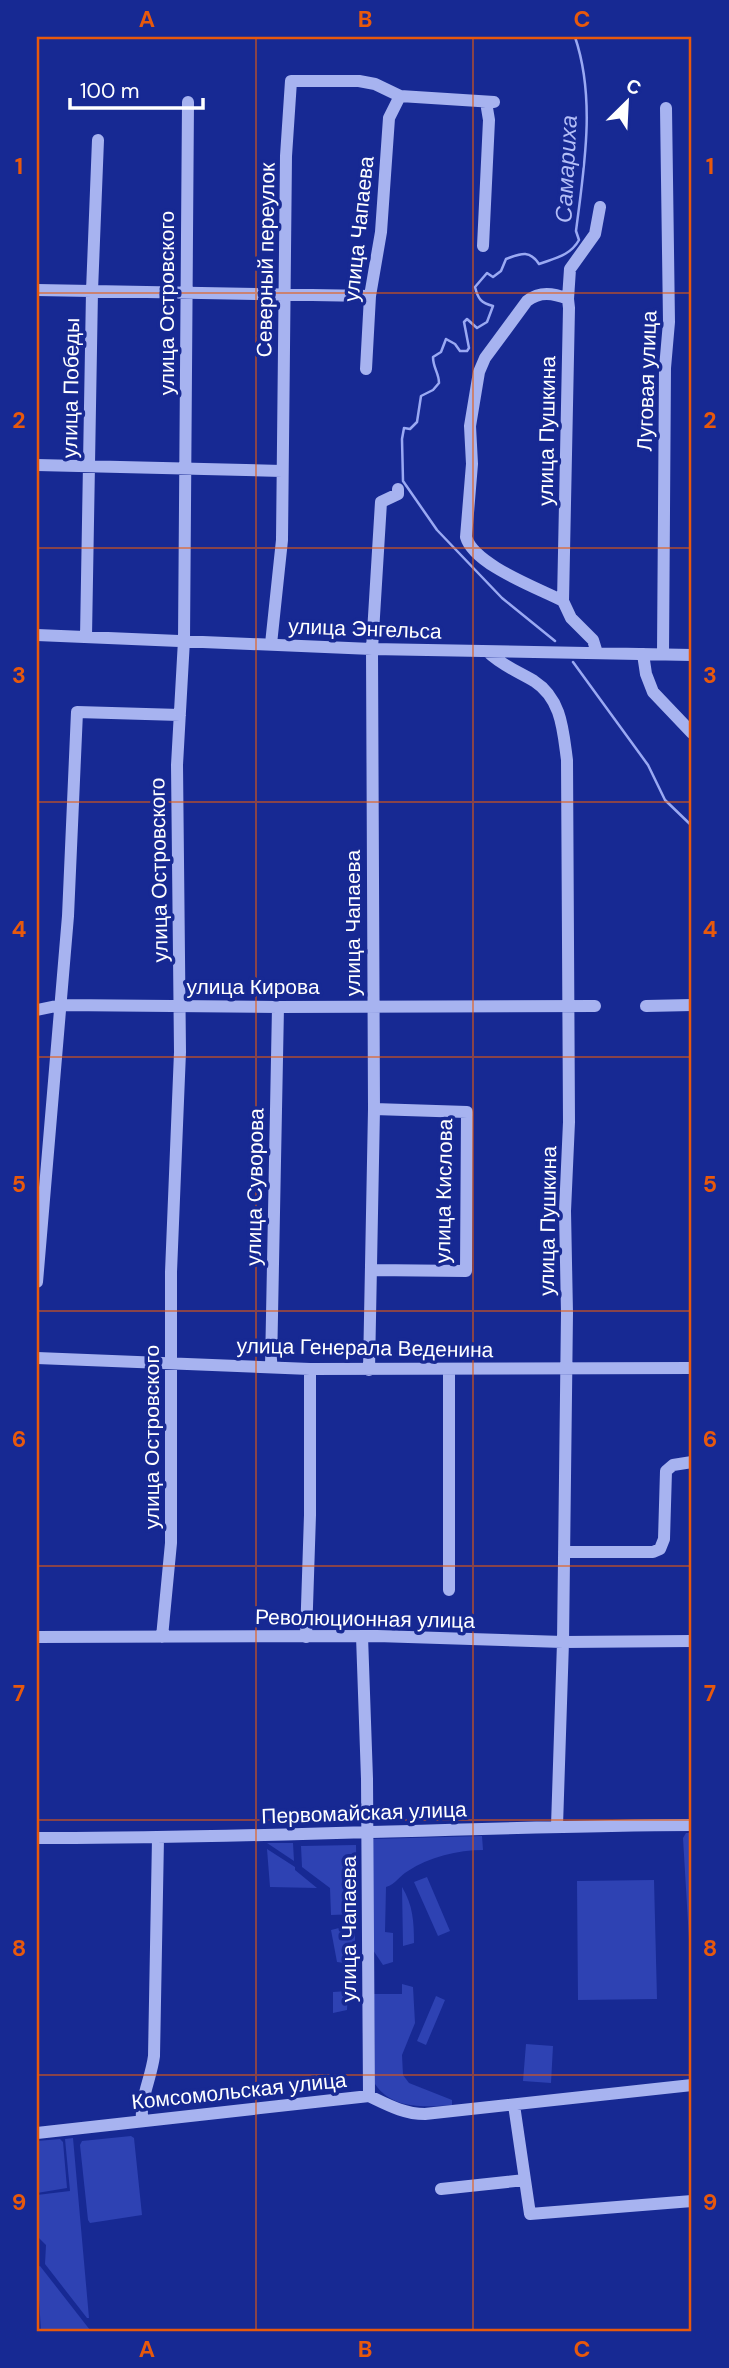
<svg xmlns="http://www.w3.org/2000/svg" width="729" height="2368" viewBox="0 0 729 2368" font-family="'DM Sans',sans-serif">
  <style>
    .green { fill: #2e42b3 }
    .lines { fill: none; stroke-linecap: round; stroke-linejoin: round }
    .stream { stroke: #9aa9f3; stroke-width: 2.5 }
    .minor { stroke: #a7b3f0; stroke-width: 12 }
    .grid { fill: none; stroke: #e8590c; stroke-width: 2; stroke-opacity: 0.55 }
    .labels { text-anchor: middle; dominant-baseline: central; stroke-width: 7; stroke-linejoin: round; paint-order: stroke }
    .street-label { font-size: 21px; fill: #fff; stroke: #172993 }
    .water-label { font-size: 23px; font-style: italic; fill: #b4bef7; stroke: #172993 }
    .neatline { fill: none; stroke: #e8590c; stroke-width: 2.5 }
    .grid-label { font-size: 23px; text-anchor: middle; font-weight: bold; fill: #e8590c }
  </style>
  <rect width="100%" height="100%" fill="#172993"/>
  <path class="green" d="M686,1833h6v157l-9,-152z
    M482,1836l1,14c-25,0 -54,7 -75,21 -9,5 -12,13 -22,16l-1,45 8,1v29l-10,3 -10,-15v-111z
    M267,1843h26l1,18z
    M356,1845l1,69 -26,1 -1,-27 -28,-21 -1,-21z
    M267,1849l28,18v3l22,18 -47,-1z
    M427,1877l23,54 -12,5 -24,-54z
    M654,1880l3,119 -79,1 -1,-119z
    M402,1887c11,18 12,35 12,56l-11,3z
    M343,1927l12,3v31l-4,3 -14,-2 -6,-32z
    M402,1984l11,3 2,36 -13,32 1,20 6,8 43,17v5c-26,2 -60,5 -77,-21l-1,-90h28z
    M348,1991l-1,19 -14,3v-21z
    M436,1996l9,4 -19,45 -9,-4z
    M526,2044l27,2 -2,37 -28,-2z
    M131,2136l3,2 8,77 -52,8 -2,-3 -8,-75 2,-4z
    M73,2138l16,180h-2l-42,-54 1,-19 -9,-9v-41l33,-4 -5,-52z
    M60,2139l3,3 4,46 -30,5v-52z
    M40,2266l50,64v1h-49l-4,-64z"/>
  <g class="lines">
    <path class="stream" d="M555,641l-53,-43 -65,-68 -34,-49 -1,-42 2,-11 6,1 7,-7 4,-26 12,-6 6,-7c0,-10 -6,-15 -6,-26l8,-5 5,-13 9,5 5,7h7l2,-3 -5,-26 3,-3 10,9 10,-6 6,-16c-12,-3 -15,-7 -18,-19l12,-14 6,4 8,-6 5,-12c14,-5 23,-10 33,5 16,-6 31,-8 40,-24l-3,-9c8,-63 20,-132 -1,-194
      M573,662l75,103 17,35 27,26"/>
    <path class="minor" d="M483,246l6,-126 -3,-18
      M37,290l333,6
      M366,369l4,-73 11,-64 8,-114 11,-22
      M37,465l245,6
      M563,601c-25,-13 -89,-36 -97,-64l6,-73 -2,-38 9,-54 6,-14 42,-57c13,-10 26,-8 41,-2
      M37,635l335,14 320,6
      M86,637l6,-346 6,-151
      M271,644l11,-104 4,-384 5,-75h68l16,3 25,12 94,6
      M488,652c13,13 31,20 46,29 28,18 29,50 33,79l2,362 -4,89 2,102 -4,329 -6,184
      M597,653l-4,-13 -22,-22 -8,-17 6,-293 -1,-9 2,-30 25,-35 5,-27
      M643,654l3,20 7,18 39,41
      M663,654l2,-286 4,-46 -3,-214
      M646,1006l46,-1
      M37,1010l24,-5 217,2 317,-1
      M371,1270l95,1 1,-159 -93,-3
      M37,1282l31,-366 9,-204 103,3
      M37,1358l273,11 382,-1
      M271,1367l7,-360
      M369,1370l5,-261 -2,-460 9,-147 17,-8v-5
      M449,1370v220
      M564,1552h89l7,-3 4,-10 2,-68 7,-6 19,-3
      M362,1636l5,143 2,317
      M37,1637l340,-1 186,6 129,-1
      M162,1637l9,-94v-271l9,-220 -3,-287 7,-125 4,-538
      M306,1637l4,-122v-146
      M37,1838c218,1 437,-12 655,-13
      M142,2121c-2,-23 9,-42 12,-65l4,-218
      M37,2133l332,-37c19,9 35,18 56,18l267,-29
      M525,2180l5,34 162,-13
      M441,2189l84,-9 -11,-75"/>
  </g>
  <path class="grid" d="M256,37v2294M473,37v2294M37,293h655M37,548h655M37,802h655M37,1057h655M37,1311h655M37,1566h655M37,1820h655M37,2075h655"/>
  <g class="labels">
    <g class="street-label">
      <text transform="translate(359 229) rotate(-84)">улица Чапаева</text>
      <text transform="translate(266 260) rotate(-89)">Северный переулок</text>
      <text transform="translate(167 303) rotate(-90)">улица Островского</text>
      <text transform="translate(647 381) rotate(-88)">Луговая улица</text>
      <text transform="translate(71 388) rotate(-89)">улица Победы</text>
      <text transform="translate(547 431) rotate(-89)">улица Пушкина</text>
      <text transform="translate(365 629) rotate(2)">улица Энгельса</text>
      <text transform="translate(159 870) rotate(-91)">улица Островского</text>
      <text transform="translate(353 923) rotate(-90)">улица Чапаева</text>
      <text x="253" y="987">улица Кирова</text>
      <text transform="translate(255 1187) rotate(-89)">улица Суворова</text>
      <text transform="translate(444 1191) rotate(-89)">улица Кислова</text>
      <text transform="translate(548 1221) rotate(-89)">улица Пушкина</text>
      <text transform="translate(365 1348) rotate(1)">улица Генерала Веденина</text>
      <text transform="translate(152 1437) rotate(-90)">улица Островского</text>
      <text transform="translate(365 1619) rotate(1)">Революционная улица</text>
      <text transform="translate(364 1813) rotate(-2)">Первомайская улица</text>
      <text transform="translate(349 1929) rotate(-90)">улица Чапаева</text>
      <text transform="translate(239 2091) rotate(-6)">Комсомольская улица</text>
    </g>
    <g class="water-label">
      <text transform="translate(566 169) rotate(-87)">Самариха</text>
    </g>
  </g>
  <rect width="729" height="2368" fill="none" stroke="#172993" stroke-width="77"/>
  <g transform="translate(627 102) rotate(24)" stroke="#172993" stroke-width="5" paint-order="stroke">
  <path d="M0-5L12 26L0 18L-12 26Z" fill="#ffffff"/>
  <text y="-10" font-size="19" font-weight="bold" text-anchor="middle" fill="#ffffff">С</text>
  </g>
  <path d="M70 98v10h133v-10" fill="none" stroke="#ffffff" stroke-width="3.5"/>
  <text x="80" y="98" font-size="21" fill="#ffffff" stroke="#172993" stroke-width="5" paint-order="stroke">100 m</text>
  <rect x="38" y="38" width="652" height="2292" class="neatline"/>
  <g class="grid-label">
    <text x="147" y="27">A</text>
    <text x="365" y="27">B</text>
    <text x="582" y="27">C</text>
    <text x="19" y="174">1</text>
    <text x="710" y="174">1</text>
    <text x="19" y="428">2</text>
    <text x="710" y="428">2</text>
    <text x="19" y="683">3</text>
    <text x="710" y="683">3</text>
    <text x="19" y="937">4</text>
    <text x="710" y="937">4</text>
    <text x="19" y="1192">5</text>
    <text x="710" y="1192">5</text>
    <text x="19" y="1447">6</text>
    <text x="710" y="1447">6</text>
    <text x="19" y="1701">7</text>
    <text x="710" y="1701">7</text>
    <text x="19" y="1956">8</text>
    <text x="710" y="1956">8</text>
    <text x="19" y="2210">9</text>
    <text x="710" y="2210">9</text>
    <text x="147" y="2357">A</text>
    <text x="365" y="2357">B</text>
    <text x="582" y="2357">C</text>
  </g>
</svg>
